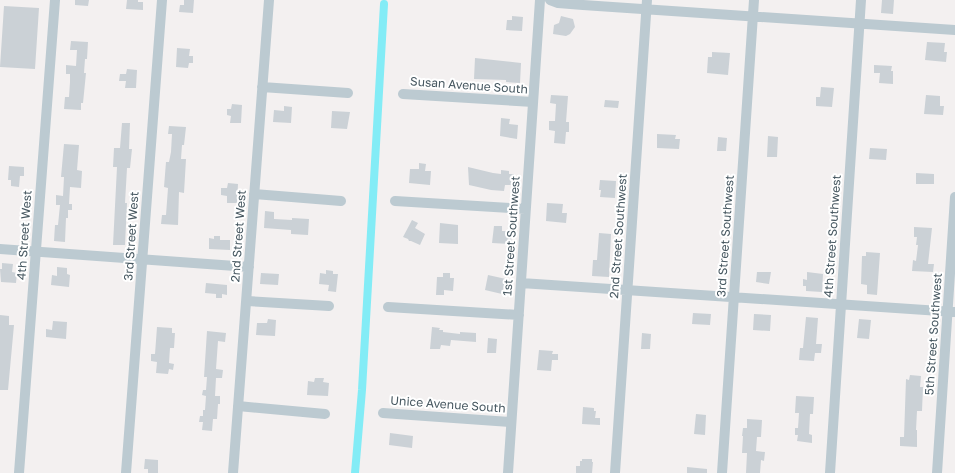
<svg xmlns="http://www.w3.org/2000/svg" width="955" height="473" viewBox="0 0 955 473" font-family="'Golos Text',sans-serif">
  <style>
    .lines { fill: none; stroke-linecap: round; stroke-linejoin: round }
    .canal { stroke: #83ecf6; stroke-width: 8 }
    .building { fill: #cbd1d6 }
    .minor { stroke: #bccad1; stroke-width: 10 }
    .labels { text-anchor: middle; dominant-baseline: central; stroke-width: 4; stroke-linejoin: round; paint-order: stroke }
    .street-label { font-size: 12px; fill: #465760; stroke: #fff }
  </style>
  <rect width="100%" height="100%" fill="#f3f0f0"/>
  <g class="lines">
    <path class="canal" d="M355,473l7,-83 22,-386"/>
  </g>
  <path class="building" d="M75,0h14l-1,6 -13,-1z
    M127,0h11v2h5v8l-17,-1z
    M184,0h10l-1,13 -14,-1 1,-7h4z
    M882,0h12l-1,14 -12,-1z
    M4,6l35,2 -4,61 -35,-2z
    M512,16l11,1 -1,14 -16,-1 1,-10h5z
    M561,16l12,3 2,8 -5,7 -4,2 -13,-2 1,-9 5,-2z
    M71,41l17,1 -1,17h-2l-1,14h2l-3,30h-2v7l-17,-1 1,-12h4l1,-15v-8h-4v-9l10,1 1,-16h-7z
    M927,42l18,1 -1,9h3l-1,10 -21,-2z
    M177,48l13,1 -1,7h4v7h-4l-1,5 -12,-1z
    M712,52l18,1 -2,22 -21,-2 1,-16h4z
    M475,58l46,5 -1,20 -14,-1v-2l-32,-1z
    M874,65l18,1 -1,5h2v13l-14,-1 1,-10h-6z
    M127,69l10,1 -1,18h-11l1,-7h-7l1,-7h6z
    M821,87l13,1 -2,19 -16,-1v-9h4z
    M551,95l17,1 -2,26h3v10h-3l-1,12 -11,-1 1,-12 -6,-1v-9h6l1,-17 -6,-1z
    M926,95l14,1v10h4l-1,9 -19,-1z
    M605,100l14,1 -1,7 -14,-1z
    M232,104l10,1 -1,18h-11l1,-7 -4,-1v-6h4z
    M284,106l8,1 -1,16 -18,-1 1,-12 10,1z
    M332,111l18,1 -3,17 -16,-1z
    M501,118l9,1 -1,5 9,1 -1,14 -17,-3z
    M122,123h8l-1,26h3l-2,19h-3l-2,35h2l-2,42h-12l4,-78h-4l1,-19h6z
    M169,126l17,1 -2,18h-2l-1,14h5l-2,34 -5,-1 -1,33 -17,-1 1,-9h4l2,-27 -4,-1 2,-25h3l2,-10 1,-18h-4z
    M657,134l19,1 -1,4h5l-1,10 -22,-1z
    M768,136l10,1 -1,20h-10z
    M718,137l9,1 -1,13h-9z
    M64,144l15,1 -2,25 5,1 -1,17 -11,-1 -1,17h3v6h-4v8h-2l-1,24 -11,-1 1,-16h3l2,-20h-4v-10l7,1 1,-19h-3z
    M870,148l17,1 -1,11 -17,-1z
    M419,163l7,1 -1,7h6l-1,14 -21,-2 1,-14h9z
    M9,166l15,1v9h-4l-1,11 -8,-1v-6h-3z
    M468,167l25,6 8,1v-4l8,1v3h5l-1,11h-8l-1,6 -13,-1 -22,-5z
    M916,173l18,1v10h-18z
    M600,180l16,1 -1,17 -15,-1 1,-7h-2z
    M228,183l10,1 -1,19h-10v-7l-6,-1v-7h6z
    M547,203l16,1 -1,9h5l-1,10 -20,-2z
    M265,211l9,1v7l18,1v-2l17,1 -1,16 -17,-1v-4l-27,-2z
    M412,220l6,3 -3,5 10,6 -5,11 -9,-4h-2l-1,-2 -5,-2z
    M440,223l18,2v19l-19,-1z
    M494,226h8v5h10l-1,13 -19,-1z
    M914,227l18,1 -4,36h6l-1,8 -21,-1 1,-11 3,1 2,-16h-2l1,-8h-3z
    M599,233l12,1 -2,43 -17,-1 1,-16h4z
    M214,236h6v4h10v10l-21,-1v-11l5,1z
    M866,252l14,1 -3,42 -10,-1v-9l-6,-1 1,-28h4z
    M2,263l11,1 -1,8 5,1 -1,10 -15,-1 -1,-13h2z
    M57,267l10,1v6l3,1 -1,12 -18,-2 1,-10 5,1z
    M326,270l7,1v3h5l-2,18 -8,-1 1,-6 -10,-1 1,-11 6,1z
    M757,272h14l-2,12 -13,-2z
    M807,272l16,2 -1,18 -16,-1v-5h-3v-7l4,1z
    M261,273l18,1 -1,11 -18,-1z
    M443,273h7v5h4l-1,13 -9,-1v5h-8l1,-18h6z
    M488,275l18,4 -4,15 -17,-4z
    M206,283l21,2v10l-5,-1v4h-6v-4l-11,-1z
    M693,313l18,1 -1,11 -18,-1z
    M754,314l17,1 -1,16 -17,-1z
    M0,315l9,1v9h5l-6,65h-8z
    M806,317l12,1 -2,26h6l-1,9h-6l-1,8 -15,-1 1,-12h3z
    M268,319l8,1 -1,16 -19,-1 1,-12h10z
    M859,319l12,1 -2,19 -12,-1z
    M53,321l14,1 -1,17 -20,-2v-8l6,1z
    M157,327l15,1v5h3l-1,15h-4l-1,15 5,1 -1,6 -4,-1 -1,5 -12,-1 1,-11 -6,-1v-7h4z
    M432,327l8,1 -1,2h4v2l17,2v-2l16,1v9l-25,-2 -1,6 -9,-1 -1,4h-10z
    M207,331l19,2 -1,9 -7,-1 -2,28 7,1 -1,8h-6l-1,18h5v8h-2l-1,15h-4l-1,12 -10,-1 1,-8h-4l1,-6h3v-6h2l1,-14 -4,-1 1,-5h3l1,-13h-3z
    M642,333l9,1 -1,15h-9z
    M488,338l9,1 -1,14h-9z
    M539,350l14,1 -1,3h6v6h-6l-1,11 -14,-1z
    M910,375l11,1 -1,11h3l-1,24h-5l-1,19h1v17l-17,-1v-9h4l2,-58 3,1z
    M315,378h9l-1,4 6,1 -1,13 -21,-1 1,-14 6,1z
    M796,396l18,1 -1,17h-3l-1,20 3,1v8l-15,-2 1,-6h-3v-7h3l1,-15h-4z
    M583,407l11,1v3h2l-1,7h5v7l-18,-1z
    M696,414l10,1 -1,20 -11,-1z
    M747,419l15,1 -1,17h-4l-1,14 9,1 -1,9 -3,-1 -1,13h-14l1,-20h-5l1,-17h-1l1,-8h4z
    M390,433l23,3 -1,12 -23,-3z
    M145,459l13,1v13h-10v-4h-4z
    M582,459h10v3h1l-1,11h-16v-7h4v-5h2z
    M687,467l20,2v4h-20z"/>
  <g class="lines">
    <path class="minor" d="M550,0l8,3 25,2 372,25
      M262,87l86,6
      M403,94l130,8
      M254,194l87,7
      M395,201l130,8
      M0,249l249,18
      M521,283l434,29
      M247,301l82,5
      M388,307l131,8
      M238,406l87,8
      M383,413l128,9
      M19,473l36,-473
      M126,473l36,-473
      M233,473l36,-473
      M508,473l32,-473
      M615,473l32,-473
      M722,473l32,-473
      M830,473l31,-473
      M937,473l18,-276"/>
  </g>
  <g class="labels">
    <g class="street-label">
      <text transform="translate(469 85) rotate(4)">Susan Avenue South</text>
      <text transform="translate(24 235) rotate(-86)">4th Street West</text>
      <text transform="translate(131 236) rotate(-86)">3rd Street West</text>
      <text transform="translate(238 236) rotate(-86)">2nd Street West</text>
      <text transform="translate(511 236) rotate(-86)">1st Street Southwest</text>
      <text transform="translate(618 236) rotate(-86)">2nd Street Southwest</text>
      <text transform="translate(725 236) rotate(-86)">3rd Street Southwest</text>
      <text transform="translate(832 236) rotate(-86)">4th Street Southwest</text>
      <text transform="translate(933 334) rotate(-86)">5th Street Southwest</text>
      <text transform="translate(448 404) rotate(4)">Unice Avenue South</text>
    </g>
  </g>
</svg>
